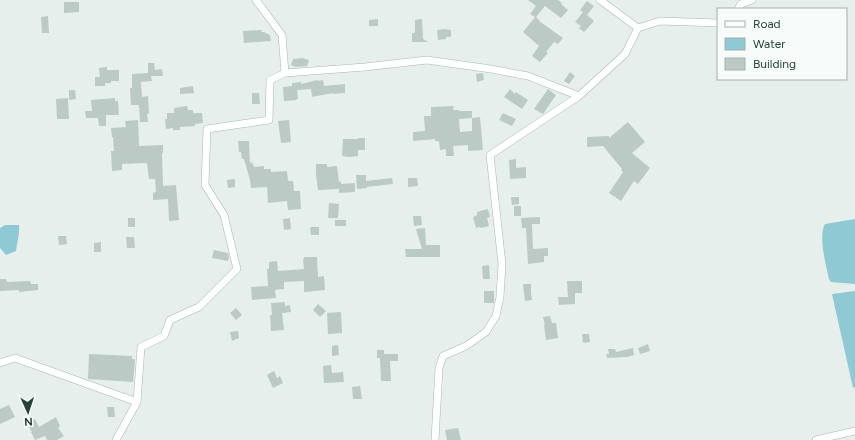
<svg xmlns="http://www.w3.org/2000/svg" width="855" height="440" viewBox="0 0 855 440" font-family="Figtree,sans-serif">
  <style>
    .water { fill: #8ec9d4 }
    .building { fill: #bbcac4; fill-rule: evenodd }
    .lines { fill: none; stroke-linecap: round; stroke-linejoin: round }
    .street-casing { stroke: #a8b8b2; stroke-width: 8 }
    .street { stroke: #fff; stroke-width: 7 }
  </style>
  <rect width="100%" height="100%" fill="#e6efeb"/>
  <path class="water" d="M855,219v65l-24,-2 -2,-3c-3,-14 -11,-43 -4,-55z
    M5,225h14c1,9 -2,17 -3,26l-10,4 -6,-7v-20z
    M855,291v96l-2,1 -21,-94z"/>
  <path class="building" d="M528,0h30l4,3 -1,1 7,6 -7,8 -16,-12 -9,11 4,4h-1l24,17 -5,6 -4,-2 -8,10 2,1 -8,9 -8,-6 7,-10 -16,-14 12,-15 -5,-3 6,-8z
    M587,1l7,5 -7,9 -1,-1 8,7 -10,11 -5,-4 2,-2 -6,-4 8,-10 -3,-2z
    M64,2h15v10l-15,1z
    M48,16l1,17h-7l-1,-16z
    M378,19v7h-9v-6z
    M422,19l1,20 5,3h-16v-9h3v-13z
    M445,29l6,1v7h-5v2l-8,1 -1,-10z
    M262,30l-1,2h4v1l5,2 1,6 -27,2 -1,-12z
    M302,58l7,2 -2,6 -12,1h1l-5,-2 2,-6z
    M148,63h6l1,7 7,-1 1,7h-12l1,5 -11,1 1,15 6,-1 1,18h-2l1,8h-8l-1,-17h-8l-1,-17h2v-14l16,-1z
    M107,67v3h12v11h-8v2h-6v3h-10v-9h5l-1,-9z
    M570,72l5,4 -6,8 -5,-3z
    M483,73l1,7 -7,2 -1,-8z
    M317,80l1,1 5,-1 1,6 21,-2v9l-12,1v-1l-21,4 -1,-8 -14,1 1,9h-2l1,1 -13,1 -1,-14 9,-1v-3l9,-1v2z
    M193,86l1,7 -14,1v-6z
    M510,89l5,5 1,-2 12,8 -6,9 -18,-12z
    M548,89l8,6 -13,19 -9,-5z
    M69,90h6l1,9 -7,1z
    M252,93h7l1,11h-8z
    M68,98l1,21h-12l-1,-20z
    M115,98v3h3l1,14h-13v11h-7l-1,-8h-12l-1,-7h7l-1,-11z
    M187,106l1,4h5v3h9l1,10 -8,1v2l-15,1v3h-7v-2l-7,1 -1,-10h2v-6h7v-5z
    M454,106l-1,4h6v1h13v7l8,-1 3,33 -15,1v-6l-15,1 1,10h-8v-7l-6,1 -1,-9h-4v-2l-22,2v-9l12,-1 -1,-15h7v-9zM472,118v13l-12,1 -1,-13z
    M503,113l13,6 -4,7 -13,-6z
    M138,120l1,26 24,-1v8h-1l1,33 13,-1 3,35 -10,1 -1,-22 -15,1v-7l3,-1 -1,-13h-6l-2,-16 -25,1v6l-10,1 -1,-20h3l-1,-14h-1l-1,-9 15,-1 -1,-6z
    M289,120l2,22 -10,1 -3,-22z
    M628,122l17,20 -13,11 18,15 -12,16 -4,-3 -13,20 -12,-8 14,-21 -2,-2 1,-1 -19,-23 -16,1v-10l22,-1v2z
    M358,138h7v12h-7v6l-9,1 -7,-1 1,-17h15z
    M238,141h11l1,22 2,-1 2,5 10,-1v3h7v3l16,-1 1,10h5l1,10h6l1,18 -13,1 -1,-9 -19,2 -1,-16 -16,1 -1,-8 -6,-21h-2l-1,-7h-2z
    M516,159v9l10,-1v11l-16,1 -1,-19z
    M316,164h11v3l10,-1 2,16 2,-1v3l14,-1v9l-16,1v-4l-21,1 -2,-16z
    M356,175h10v6l26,-3 1,6 -27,3 1,1 -10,1z
    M408,178h9l1,8 -10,1z
    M235,179v8l-7,1 -1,-8z
    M511,197h8v7l-7,1z
    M329,203l10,1 -1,14h-10z
    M514,206h7v10h-7z
    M488,209l2,8 -3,1 2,8 -8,2 -1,-1 -4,1 -3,-11 4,-2v-3z
    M413,216h8l1,9 -8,1z
    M540,217v7h-8l1,25 15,-1v8h-4v6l-16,2 -2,-36h-4l-1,-10z
    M128,218h7v9h-7z
    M290,218l1,11 -7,1 -1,-11z
    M335,220h11v6h-11z
    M310,227h9v8h-8z
    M425,228l1,17h14v12h-34l-1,-8h17l-6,-20z
    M58,236h8l1,8 -8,1z
    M126,237h8l1,11h-8z
    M101,242v10h-7v-9z
    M214,250l14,3 1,4 -1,4 -16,-3z
    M304,257h13l1,20 6,-1 1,14 -21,2v-11l-20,1v7l-9,1 1,8 -24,2 -1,-13 17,-1 -1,-17h2v-7l8,-1 1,10 26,-2 -1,-10h1z
    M489,265l1,14h-7l-1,-13z
    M0,279h6l1,3 23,-1 1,3h7v6l-19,2v-2l-19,1z
    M567,281h15v12h-7v11l-16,1 -1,-8h10z
    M523,284h8v9l1,7 -7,1z
    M484,291h10v12h-10z
    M285,302v4l5,-1 1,7 -9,1 2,17 -13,1 -1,-16h2l-1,-12z
    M318,304l8,7 -6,6 -7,-7z
    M236,308l6,7 -6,5 -6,-7z
    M341,312l1,21 -14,1 -1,-21z
    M550,316l2,7h4l2,15 -12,2 -2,-15h1l-2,-8z
    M238,331l1,7 -7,3 -2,-9z
    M582,334h7l1,8 -7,1z
    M648,344l2,7 -10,3 -2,-6z
    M338,345l1,10 -7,1v-10z
    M633,348l1,7 -7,2 -20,1 -1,-4h3l-1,-5h7l1,3z
    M377,350h7v4h14v7h-8l1,20h-10l-1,-23h-3z
    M89,354l43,2v3h3l-2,23 -45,-3z
    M331,365l1,8 11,-1 1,10 -20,1 -1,-17z
    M274,371l3,7 3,-2 3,7 -10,5 -6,-13z
    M360,386l2,13h-9l-1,-12z
    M9,405l6,12 -15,7v-15z
    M107,407h7l1,10h-7z
    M56,417l4,9 -2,2 6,8 -7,4h-10l-2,-4 -10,4 -4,-8h1l-5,-8 8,-5 4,8z
    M458,428l3,12h-14l-2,-10z"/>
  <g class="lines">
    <defs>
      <path id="street" d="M256,0l26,35 3,38 80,-6 62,-7 64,9 37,7 51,20
        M600,0l38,28
        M738,9l3,-5 11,-4
        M0,363l15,-5 122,44
        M116,440l21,-38 4,-55 23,-11 6,-16 29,-13 38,-38 -13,-54 -19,-30 2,-56 62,-9 1,-40 15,-7
        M435,440l4,-72 4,-12 23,-10 20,-14 10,-16 4,-19 2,-33 -12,-109 89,-59 46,-42 13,-26 22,-7 58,2
        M816,440l39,-9"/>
    </defs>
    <use href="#street" class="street-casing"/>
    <use href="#street" class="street"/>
  </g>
  <rect x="717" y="8" width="130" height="72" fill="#f7fbf9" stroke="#a3b1ad"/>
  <rect x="725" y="21" width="20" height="6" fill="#ffffff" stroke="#a3b1ad"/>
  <text x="753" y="28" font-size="12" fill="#24423a">Road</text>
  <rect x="725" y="38" width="20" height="12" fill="#8ec9d4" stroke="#a3b1ad"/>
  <text x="753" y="48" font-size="12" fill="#24423a">Water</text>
  <rect x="725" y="58" width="20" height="12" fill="#bbcac4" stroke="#a3b1ad"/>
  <text x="753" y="68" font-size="12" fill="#24423a">Building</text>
  <g transform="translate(28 412) rotate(177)" stroke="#f7fbf9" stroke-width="3" paint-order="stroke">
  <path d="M0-3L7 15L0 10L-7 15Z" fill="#24423a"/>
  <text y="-6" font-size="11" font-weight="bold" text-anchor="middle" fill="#24423a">N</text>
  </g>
</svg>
